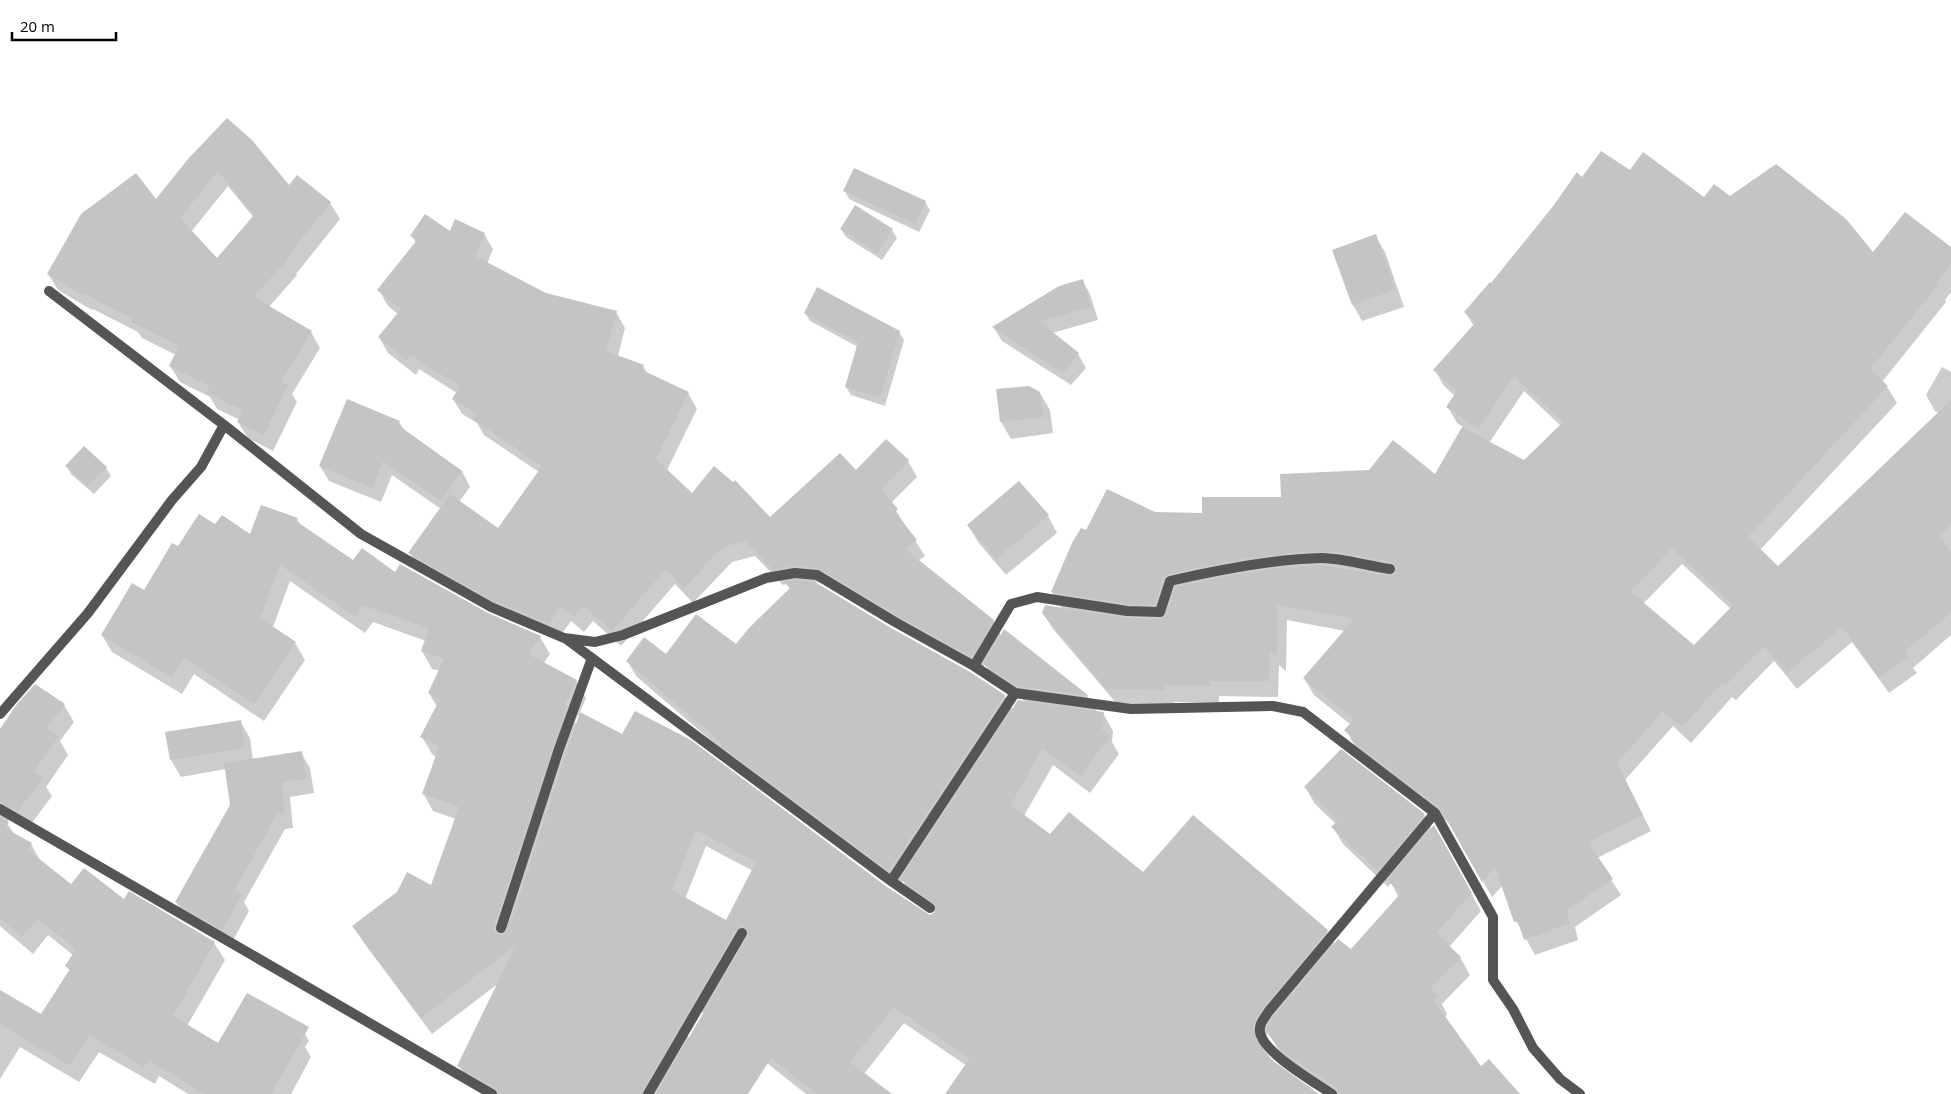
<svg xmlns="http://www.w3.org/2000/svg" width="1951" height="1094" viewBox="0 0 1951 1094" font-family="'Open Sans',sans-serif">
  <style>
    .shadow { fill: #0003; fill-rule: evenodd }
    .building { fill: #c4c4c4; fill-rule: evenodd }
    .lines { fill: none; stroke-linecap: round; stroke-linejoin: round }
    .minor { stroke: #555; stroke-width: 10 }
  </style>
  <rect width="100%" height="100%" fill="#fff"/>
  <path class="shadow" d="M189,160l100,27 8,-10 33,26 10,16 -44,55 1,1 -28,32 42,25 9,16 -28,46 5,8 -24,49 -25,-13 -10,-16 2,-2 -23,-11 -7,-12 -30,-15 -10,-16 6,-11 -34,-17 -4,-6 -45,-23 -1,1 -34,-20 -10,-16 36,-63 72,-10zM228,186l26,32 -37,42 -26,-28z
    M1630,172l74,26h26l143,56 78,-5v43l-6,8 1,2 -64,80 5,5 10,16 -137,147 18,18 161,-155 -4,-2 -9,-16 16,-28 9,5v263l-38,33 4,5 -28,20 -37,-51 -55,47 -23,-28 -38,39 -4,-3 -41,46 -18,-17 -48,54 26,51 -54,27 24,37 -46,32 3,13 -43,15 -19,-34 -13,-36 -11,12 -42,-73 -89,-68 -15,-26 5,-5 -37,-30 -10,-17 41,-47 -58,-11 -1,51 -7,-6 -1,32 -59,-1v6h-45v4l-57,-2 -64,-75 -10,-16 19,-4 -10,-17 35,-60 68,-19 49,1 78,-15 154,-24 27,-48 -6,-4 -9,-16 7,-11 -11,-10 -9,-16 39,-44 -9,-14 26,-27 92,-106zM1524,391l37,35 -37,35 -35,-18zM1682,564l49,45 -37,38 -51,-43z
    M845,191l80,11 5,8 -11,22 -70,-33z
    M841,229l51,1 5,8 -15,22 -36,-23z
    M450,233l34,1 9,15 -6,15 59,31 70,17 9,16 -7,28 25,10 5,8 40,19 9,16 -30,61 25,24 78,25 86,-47 31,-31 21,20 9,16 -26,26 34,53 -7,5 75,60 8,15 4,-6 83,67 9,15 6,1 10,18 -1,11 7,12 -29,39 -37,-28 -29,51 27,19 92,39 184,57 8,14 16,6 48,-53 -8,-15 -3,4 -45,-43 -10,-17 3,-3 -21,-20 -10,-17 119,28 8,14 2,-2 47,84 -32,36 11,10 10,18 -28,29 5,10 -3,4 36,50 39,26h-189l-51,-43 -11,-19 -6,14 2,6 7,9 47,33h-372l21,-28 -63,-43 -40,51 26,20h-84l-108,-85 -16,18 8,12 55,55h-258l-18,-11 -10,-17 40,-83 -67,51 -68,-91 -10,-17 78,-39 24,-68 -23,-8 -10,-18 13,-36 -4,-3 -10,-17 15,-30 -8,-14 11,-22 -8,-2 -10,-18 4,-10 -53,-19 -8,11 -75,-52 -17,46 22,16 10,17 -41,61 -70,-47 -12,20 -70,-42 -10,-17 42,-44 34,-44 37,-21 35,10 47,-17 4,7 53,36 41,12 145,63 10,17 -7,10 33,17 10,17 -7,16 43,22 264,152 44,28 5,-3 -23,-16 -9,-16 -4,6 -171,-132 -91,-78 -10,-16 109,-15 54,-57 -3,-5 -4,1 -28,-29 -23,6 -39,41 -18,-19 -54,62 -28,-25 -9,11 -13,-11 -13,18 -139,-71 -9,-15 31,-44 -49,-34 -11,27 -52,-21 -9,-15 79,-44 6,9 57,40 8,16 -11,15 39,27 41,-57 -55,-37 -7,-12 -15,-9 -9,-15 4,-6 -38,-24 -3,6 -28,-22 -9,-16 19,-23 -10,-8 -9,-16 37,-47 -4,-7zM814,582l16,2 151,88 4,-8 9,17 34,22 -15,8 -8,-15 -35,-23 -79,-44zM578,715l2,1 -3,9 -2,-3zM706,846l47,25 -27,51 -41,-23z
    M1375,236l10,16 19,55 -42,14 -9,-16z
    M1082,280l8,14 8,26 -46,13 26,21 8,14 -15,17 -69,-44 -8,-13z
    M805,313l94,19 5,8 -19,66 -34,-11 -5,-8 12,-40 -48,-26z
    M1040,393l10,17 3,23 -42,6 -10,-17z
    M67,466l39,2 5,8 -17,18 -23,-20z
    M1048,516l9,17 -51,42 -28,-33 -10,-17z
    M64,705l10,17 -14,19 8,14 -22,32 6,9 -24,32 -17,-9 -5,3 9,13 16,9 10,18 30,24 53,15 90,42 11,17 -38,66 32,18 80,-21 10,18 -4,6 6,10 -20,37h-103l-29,-18 -4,8 -56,-32 -20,30 -59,-35 -20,32v-78l42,15 28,-45 -4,-5 7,-11 -25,-20 -15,19 -33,-28v-194z
    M240,721l10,17 3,22 48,-7 9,15 4,25 -24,4 3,31 -8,1 -41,73 5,9 -18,33 -46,-27 -9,-15 55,-97 -5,-36 -45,8 -10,-17z"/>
  <path class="building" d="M227,118l25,22 37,45 8,-10 34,27 -44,55 1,2 -34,38 58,34 -31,51 7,3 -24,50 -27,-13 6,-12 -37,-17 4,-7 -41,-20 10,-20 -48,-24 2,-3 -49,-25 -1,1 -36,-21 34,-60 55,-41 20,26 32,-40zM218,171l36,44 -37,43 -37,-40z
    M1601,151l29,19 13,-18 61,45 10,-13 16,12 46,-32 70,55 27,33 32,-40 46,35v17l-15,19 2,2 -68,84 18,17 -140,151 30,29 173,-166v125l-13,11 13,15v62l-46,38 4,6 -30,21 -37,-51 -55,46 -23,-27 -38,39 -3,-3 -41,45 -19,-16 -46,52 26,52 -55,27 25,37 -46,31 3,13 -46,17 -6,-19 -4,1 -19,-55 -13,15 -42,-74 -90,-69 2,-1 -8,-8 10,-10 -51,-42 51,-59 -76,-14 -1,52 -7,-6 -1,30h-59v5h-45v4l-59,-1 -64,-76 3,-8 81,13 34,1 7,-5 8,-27 52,-11 58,-9 37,-2 67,11 6,-2 2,-7 -6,-5 -53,-10h-35l-59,7 -76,15 -5,5 -8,26 -27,-1 -77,-12 21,-49 9,-15 5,2 21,-41 48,23 47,1v-16h79l-1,-23 89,-4 24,-30 42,34 27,-47 62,33 39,-38 -49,-46 -35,53 -33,-22 11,-16 -24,-21 43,-48 -12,-10 26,-30 1,1 63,-78 23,-33 5,5zM1672,548l61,57 -39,40 -63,-53z
    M854,168l72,33 -11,23 -72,-33z
    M855,205l38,24 -16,24 -37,-24z
    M425,214l25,17 5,-12 30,14 -10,23 71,37 71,18 -11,40 38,14 -2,5 47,22 -33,67 36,34 22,-27 19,16 2,-2 35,37 70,-64 16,17 30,-31 23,21 -28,29 17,20 -3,3 22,28 -12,9 89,71 -22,37 -74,-41 -78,-47 -25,-3 -22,4 -28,-29 -22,6 -39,41 -18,-19 -54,62 -29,-25 -9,11 -13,-11 -12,18 -55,-23 -86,-48 42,-59 48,34 44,-62 -69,-47 4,-5 -25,-15 8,-13 -50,-31 -3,5 -29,-23 23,-28 -24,-19 40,-50 -7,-4z
    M1376,234l19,56 -43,15 -20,-55z
    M1083,279l8,28 -52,14 40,32 -16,20 -71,-46 67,-41z
    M817,287l83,44 -20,67 -35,-11 13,-45 -54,-29z
    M1029,386l11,6 4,25 -44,5 -4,-33z
    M347,399l53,22 -2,4 64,46 -21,29 -58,-39 -11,27 -53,-22z
    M84,446l23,21 -19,20 -23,-21z
    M1019,481l30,34 -53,44 -29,-34z
    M261,505l37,13 -2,3 57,39 9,-12 33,24 5,-8 88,49 53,23 -13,18 49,26 -12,25 2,1 -73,220v4l4,4 5,1 5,-5 72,-218 42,22 13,-23 56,29 196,147 43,28 6,-4v-6l-36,-26 118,-179 86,12 -2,18 8,6 -30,40 -38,-28 -31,57 39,29 19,-22 74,60 50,-57 135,115 -64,77 -8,11 -3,9 3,13 16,20 47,34h-374l25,-36 -76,-51 -44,55 42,32h-75l-46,-36 -23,36h-92l92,-158v-6l-5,-4 -7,4 -95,164h-142l-4,-6 -38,-22 59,-121 -95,73 -69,-92 45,-34 10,-20 24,13 28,-78 -37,-13 17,-47 -19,-10 20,-38 -12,-6 16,-34 -23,-8 8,-23 -67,-23 -7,11 -75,-51 -20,53 36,24 -42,62 -70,-47 -12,20 -71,-42 31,-52 12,7 28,-47 6,3 21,-32 16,10 7,-9 28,19zM696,830l60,32 -30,58 -54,-30z
    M795,580l20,2 76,46 79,44 35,23 -116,176 -168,-125 2,-2 -97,-83 18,-24 22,17 30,-40 40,30 13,-16 41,-40 -6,-6z
    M1004,629l85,67 -72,-10 -34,-22z
    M35,684l30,20 -18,24 12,8 -25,36 9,6 -25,33 -18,-9v-73l17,-25z
    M241,720l4,28 -75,12 -5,-28z
    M1341,749l84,65 -47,57 -47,-44 7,-7 -34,-33z
    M302,751l4,28 -24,3 3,31 -8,1 -43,77 8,4 -20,35 -47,-28 55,-97 -6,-42z
    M0,817l9,5 -4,6 27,15 -4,7 43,34 13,-16 40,31 5,-8 86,51 -42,74 45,27 29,-50 62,34 -38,67h-67l-55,-34 -5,7 -55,-32 -20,31 -69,-42v-34l41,24 29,-45 -5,-3 11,-17 -38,-30 -16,18 -22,-19z
    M1434,825l38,68 -36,40 25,24 -31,32 8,7 -4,5 47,65 8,-7 31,35h-181l-3,-6 -55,-38 -13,-16 -1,-8 8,-11 63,-76 13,10 50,-56 -14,-13z"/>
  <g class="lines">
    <path class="minor" d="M49,291l175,134
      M565,638l326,243 39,27
      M974,666l37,-62 26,-7 90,14 33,1 10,-31c48,-11 102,-22 152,-23 19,0 47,8 68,11
      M0,714l88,-101 84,-113 29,-33 23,-42 137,109 130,73 73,31 31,4 28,-7 143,-57 29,-5 22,2 78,47 79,44 41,27 116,16 142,-3 30,6 132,101 58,104v63l20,29 20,39 27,31 20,15
      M0,809l492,285
      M891,881l124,-188
      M501,928l58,-179 33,-91
      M648,1094l94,-161
      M1332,1094c-16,-11 -76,-45 -72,-66 0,-6 6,-12 9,-17l166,-198"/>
  </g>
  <path d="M12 32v8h104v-8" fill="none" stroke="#000000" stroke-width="2.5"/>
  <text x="20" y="32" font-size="15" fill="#000000" stroke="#ffffff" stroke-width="4" paint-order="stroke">20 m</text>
</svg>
